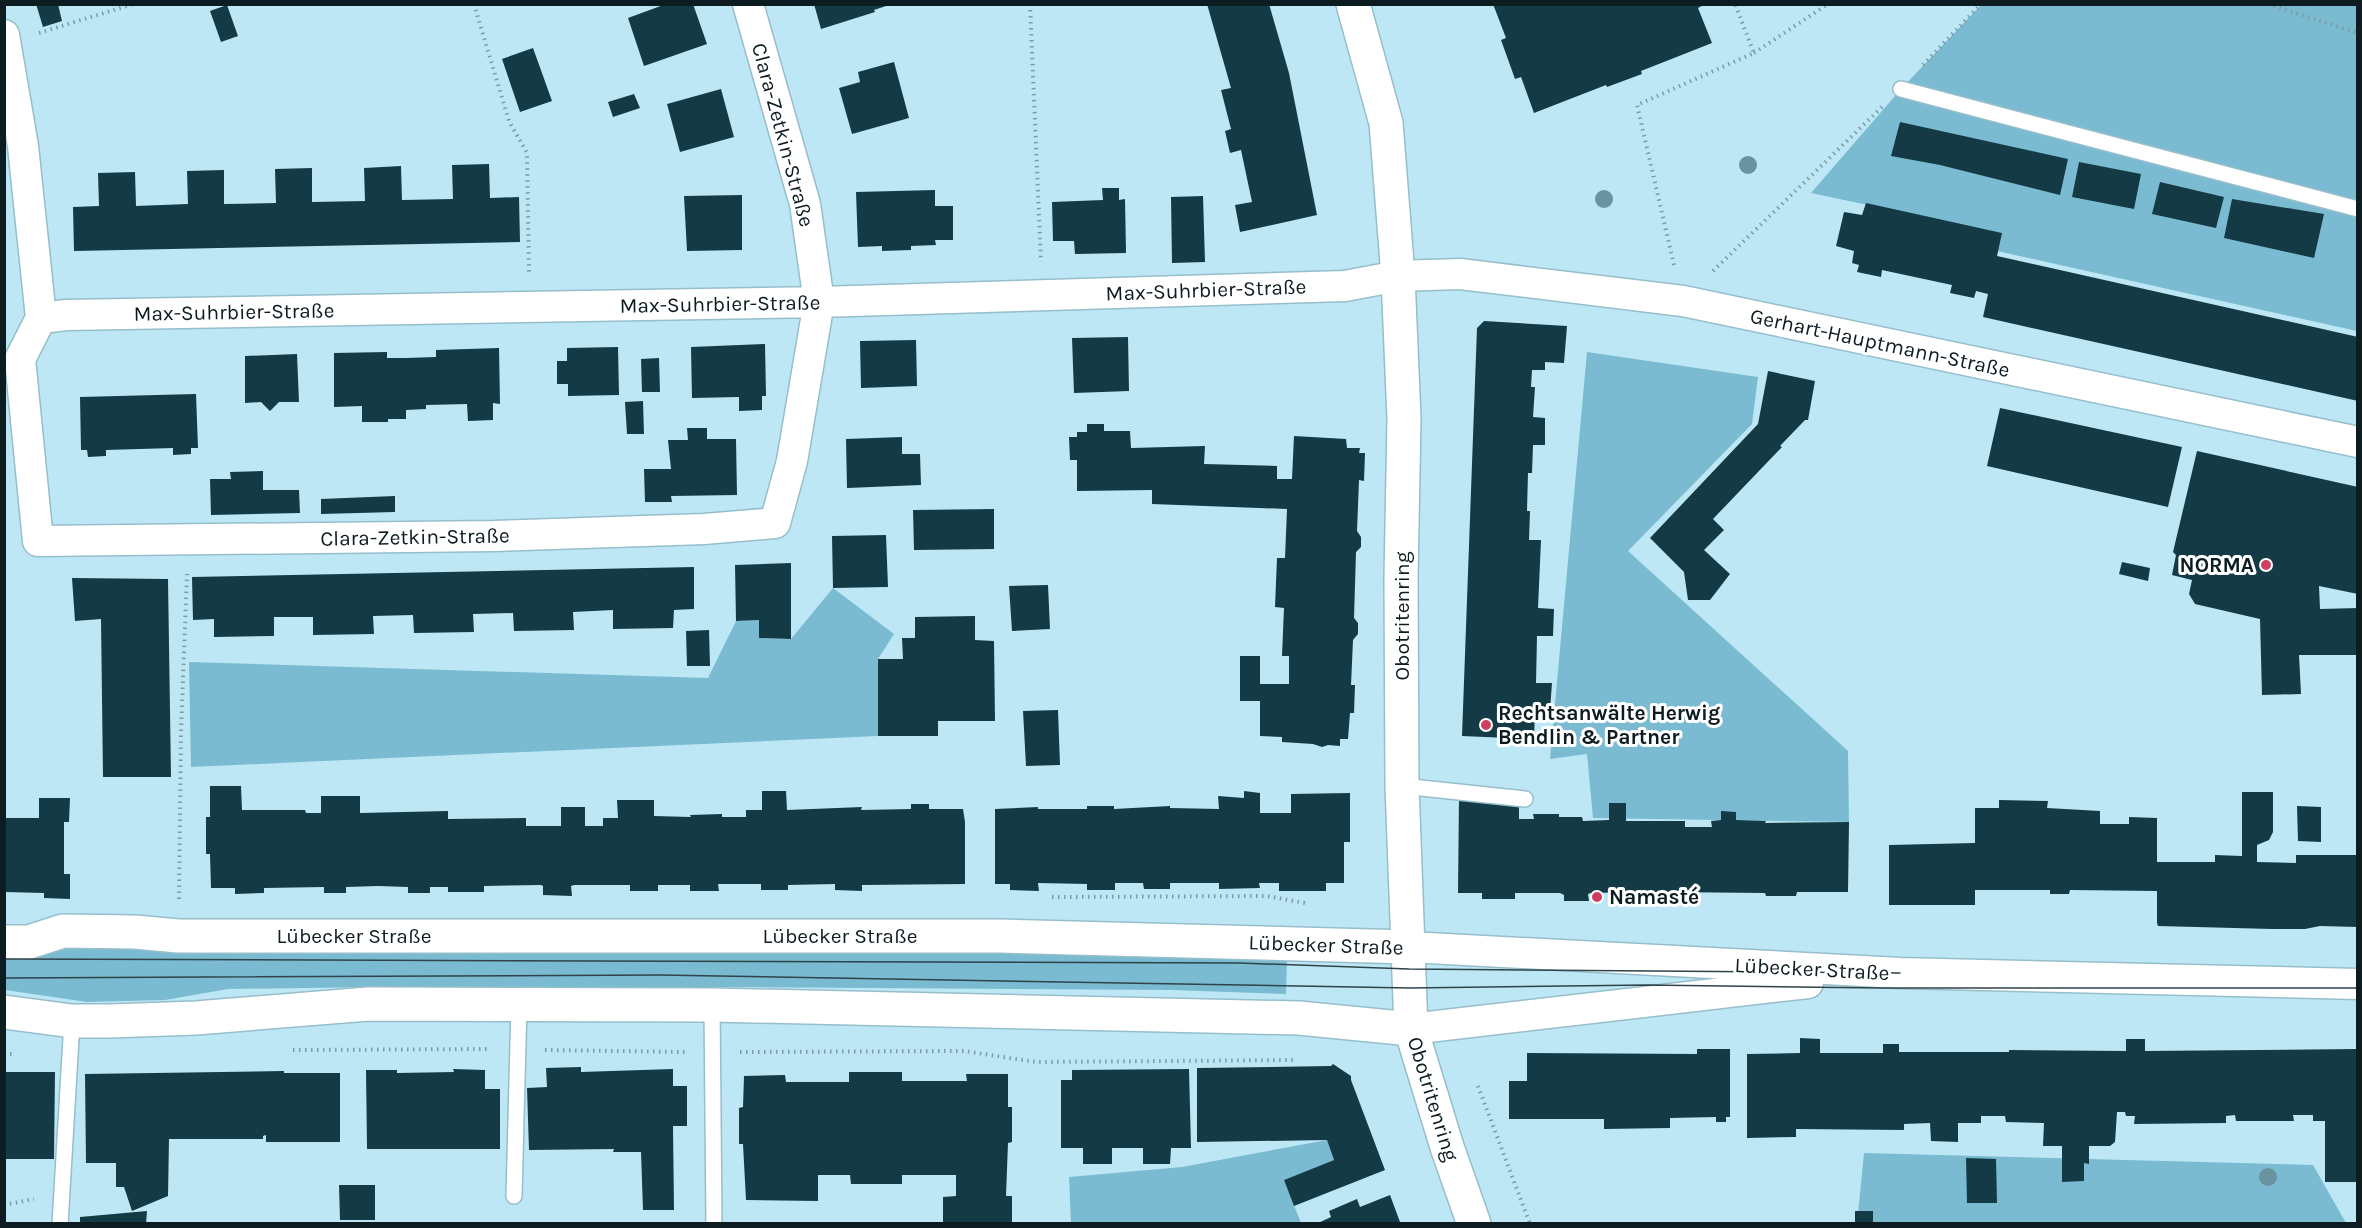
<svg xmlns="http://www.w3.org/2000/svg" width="2362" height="1228" viewBox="0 0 2362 1228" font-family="Karla,sans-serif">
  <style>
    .green { fill: #7abbd1 }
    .building { fill: #143a45 }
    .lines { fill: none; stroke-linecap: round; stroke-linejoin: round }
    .service-casing { stroke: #96becb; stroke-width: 18 }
    .minor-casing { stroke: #96becb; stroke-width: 33 }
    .tertiary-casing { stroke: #96becb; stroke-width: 36 }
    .path { stroke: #7c9ba6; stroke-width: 4; stroke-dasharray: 1.5 4.5; stroke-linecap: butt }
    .service { stroke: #fff; stroke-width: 15 }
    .minor { stroke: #fff; stroke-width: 30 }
    .tertiary { stroke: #fff; stroke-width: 33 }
    .tram { stroke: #2f4349; stroke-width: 1.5 }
    .tree { fill: #6a93a0 }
    .poi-dot { fill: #cd3e60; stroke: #fff; stroke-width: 2 }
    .labels { text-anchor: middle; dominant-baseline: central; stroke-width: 6; stroke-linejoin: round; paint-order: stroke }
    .street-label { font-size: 21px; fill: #0d1c21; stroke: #fff }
    .poi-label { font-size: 21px; font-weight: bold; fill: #0d1c21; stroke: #fff; text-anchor: start }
  </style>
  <rect width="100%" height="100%" fill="#bee7f5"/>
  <path class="green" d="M1981,5h376v326l-360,-80 4,-18 -190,-40 90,-104z
    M1587,352l171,25 -6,47 -124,127 220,200 1,71 -256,-4 -6,-64 -37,5z
    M833,588l61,46 -16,25v77l-687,31 -2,-105 519,16 28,-57 23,-1 1,18 31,1z
    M63,931l1224,26 -1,37 -115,-4 -462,-3h-334l-147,2 -63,11 -78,2 -82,-12v-48z
    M1327,1140l7,20 -50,20 17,43h-230l-2,-46 113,-10z
    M1864,1153l449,12 33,58 -489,1z"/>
  <path class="building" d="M36,4h22l4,17 -19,6z
    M666,4h27l14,40 -63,22 -16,-48z
    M814,4h75v1l-15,5 1,2 -54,17z
    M1207,4h62l20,69 28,142 -77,17 -5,-27 17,-3 -11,-52 -11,3 -5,-22 6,-2 -10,-39 10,-2z
    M1493,4h212l-7,4 14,35 -71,28 1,3 -35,13 -1,-2 -72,28 -13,-36 -6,2 -14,-39 5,-2z
    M227,5l11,31 -17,6 -11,-31z
    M533,48l19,53 -32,11 -18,-53z
    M894,62l15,56 -57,16 -13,-46 21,-6 -2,-10z
    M721,89l13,48 -54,15 -13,-48z
    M634,94l6,14 -27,9 -5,-15z
    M1900,122l168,37 -8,36 -120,-30 -49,-9z
    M2079,162l62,12 -7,35 -62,-12z
    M489,164l1,34 29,-1 1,45 -446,9 -1,-44 26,-1 -1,-33 37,-1 1,34 52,-2 -1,-33 37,-1v34l52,-1 -1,-34 37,-1v34l53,-1 -1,-33 37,-2 1,34 51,-1 -1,-34z
    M2160,182l64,15 -8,31 -64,-14z
    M1102,188h17v12l6,-1 1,54 -51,1 -1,-13h-21l-1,-39 51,-2z
    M935,190v16h18v34h-18l1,5 -25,1v4l-29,1v-5l-24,1 -2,-55z
    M742,195v55l-55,1 -3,-55z
    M1203,196l2,66 -33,1 -1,-66z
    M2232,199l92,15 -10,44 -90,-20z
    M1866,203l136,30 -5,23 361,81v64l-375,-84 5,-23 -12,-3 -2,7 -24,-5 2,-8 -70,-15 -1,7 -24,-5 2,-7 -7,-2 2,-12 -18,-5 8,-34 18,3z
    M1484,321l83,5 -3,37 -19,-1v8h-13l-1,17h4l-2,30 12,1v27h-12l-1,28h-4l-1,38h3l-1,29h12l-3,68 16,1 -1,27h-16l-1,47h16l-2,27 -15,-1 -1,30 -72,-3 15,-408z
    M1128,337l1,54 -55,2 -2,-55z
    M916,340l1,46 -56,2 -1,-47z
    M765,344l1,52h-4v14l-23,1v-14l-47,1 -1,-51z
    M618,347l1,48 -51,1v-12h-11v-23h10v-13z
    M499,348l1,56 -7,-1v17l-25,1 -1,-17 -41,1v4l-20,1v9h-18v3h-26v-16l-28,1v-54l53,-1v6h19l30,-1v-7z
    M297,354l2,48h-20l-9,9 -9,-9 -16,1v-47z
    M659,358l1,34h-18l-1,-33z
    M1768,371l47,10 -7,39h-3l-25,26 2,1 -69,72 11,11 -20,20 26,24 -20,26h-22l-4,-28 -34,-34 108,-114z
    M196,394l2,54h-7v6l-18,1v-7l-67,2v6l-18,1 -1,-7h-6l-1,-53z
    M643,401l1,33h-17l-2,-32z
    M2000,408l182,39 -14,60 -181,-41z
    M1087,424h17v7h26l1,17 74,-2 -1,18 73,2v13h15l2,-43 52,3 1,9h13l-1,5h6l-1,28 -5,-1 -2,51 4,6v10l-5,5 -2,66 4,5v11l-5,6 -2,45h4l-1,28h-4l-2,26h-8v7l-12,-1 -6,2 -9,-3 -31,-2v-5l-22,-1v-35h-20v-45h20v28h29v-28h-7l2,-48 -9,-1 2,-49h8l2,-49 -135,-5v-14l-75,1v-31h-7l-1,-23h8v-5h10z
    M687,428h20v11h29l1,56 -66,1 1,6h-27l-1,-33h27l-3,-29h20z
    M902,437v17h18l1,31 -74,3 -1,-49z
    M2197,451l161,36v107l-39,-8 1,23 38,-1v47h-59l2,39 -39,1 -2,-76 -65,-15 -6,-10 3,-14 -20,-5 4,-20 -3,-3z
    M263,471v19h36l1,23 -89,2 -1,-36h21l-1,-7z
    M395,496v16l-74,2v-15z
    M994,509v40l-80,1 -1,-40z
    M886,535l2,52 -55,1 -1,-52z
    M2122,562l28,6 -2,13 -29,-7z
    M791,563v76l-32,-1v-18l-23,1 -1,-56z
    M694,567v42l-20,1 -1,18 -60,1v-19l-40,2 1,18 -60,1 -1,-18 -40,1 1,18 -60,1 -1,-18 -40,1 1,18 -61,1v-18h-39v19l-60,1v-18l-21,1 -1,-43z
    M72,578l96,1 3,198h-68l-2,-158 -26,2z
    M1048,585l2,44 -38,2 -3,-45z
    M975,616v24l19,1 1,80h-57v15h-60v-77h25l-1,-21h13v-21z
    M709,630l1,36h-23l-1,-35z
    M1058,710l2,55 -34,1 -3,-55z
    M210,786h31l1,24h63l1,3h15v-17h39v17l88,-2v8l78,-1v8h35v-19h24v19h18v-8h15l-1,-18h37v16l37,1 -1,-2 32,-1v3h24v-7h16v-19h24l1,19 75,-3 -1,3 50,-1v-5h18v5h34l2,13v62l-103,1v6l-27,-1v-6l-47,1v5h-27v-6h-43l1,7h-29v-6h-32v6h-28v-6h-56l-3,1 1,10 -29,-1v-9l-2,-1 -57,1v6h-36v-5h-18v6h-22v-6l-30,-1 -32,1v6h-22v-6l-60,1v5l-29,1v-6h-24l-1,-34h-4v-37h4z
    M1244,791l16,2v20h31v-19l59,-1v49h-6v41h-18v8h-47v-8h-20l1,5 -41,1v-6h-49v6h-26l-1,-6h-28v7h-28v-6l-49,-1 1,8 -29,-1v-6h-15v-75l43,-2v2h49v-3h27v3l56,-3v2l49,1 -1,-13 26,2z
    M2242,792h31v40l-4,8 -12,5v17l39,1v-8h62v72l-38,-1 -15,3h-33l-114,-3 -1,-3v-32l-87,-1 -1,4h-19v-4h-75v15h-86v-60l86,-2v-35h24v-8l49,1 -1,7 53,3v13h29v-7l28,1v44h58v-7l27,1z
    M1459,796l60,6v17h15l-1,-5h26v3h23l1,4 26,-1v-17h17v18h59v6h27l-1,-6 10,-1v-9l15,1v8l30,1 -1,2 84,-1 -1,70h-51l-1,4h-30l-1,-3 -98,-1 -1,5 -12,2 -15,-2 -3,-5 -45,1 -3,1 1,7h-25v-6l-4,-2h-45v6h-33v-6h-24z
    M39,798h31l-1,24h-5v52h6v25l-26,-1v-5l-40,-1v-74h35z
    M2297,806l24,1v35l-23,-1z
    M1800,1038l20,1v14h63v-9h16v8h110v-2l117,1v-12h19v12l213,-2v133h-33v-61h-12v-6h-20l1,6h-58l-1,-6 -9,1v7l-92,1 1,-8h-9l-1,-4h-8l-2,30 -5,4h-21v18l-5,-1v18l-22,1v-36h-19l1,-23 -38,-1 -1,-6h-24v7h-23v19l-27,-1 -1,-18 -26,1v6l-108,-1v8l-49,1v-84l53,-1z
    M1697,1049h33v68h-4v5h-10v-5l-46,1v10l-66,1v-10h-95v-38h18v-28l170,1z
    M1333,1064l18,12v4l34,90 -91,36 -10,-26 50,-20 -7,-20 -130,2v-74l134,-2z
    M581,1067v5l92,-3v17h14v40h-14l1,84h-31l-2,-58h-28l1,-3 -85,1 -2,-62 20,-1 -1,-19z
    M453,1069l32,1v19h15v60h-133l-1,-79h31v3l57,-1z
    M1189,1069l2,79h-20l-1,16h-27v-16h-31v16h-29v-16h-22v-68h11v-10z
    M284,1071v2h56v69h-74v-7l-3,1v3h-94l-1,57 -36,15 -8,-24h-8v-24h-30l-1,-89z
    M5,1072h50l-1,87h-49z
    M849,1072h53v9h65l-1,-7h42v33h4v35l-4,1 -2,53h6v28h-69v-27l13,-1v-21h-54v9h-51l-1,-9h-32v26l-72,-1 -3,-56h-4v-36l4,-1 1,-31 41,-1 1,7h63z
    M1966,1158l30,1 1,44h-30z
    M339,1185h36v35h-35z
    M1390,1195l10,27 -84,2 15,-7 -2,-6 28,-12 3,8z
    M147,1211l-1,13h-66v-7z
    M1855,1211h18v13h-18z"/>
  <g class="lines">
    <defs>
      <path id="service" d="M1901,89l457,120
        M1402,786l123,13
        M712,1005l2,219
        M514,1196l5,-192
        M60,1224l12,-203"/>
      <path id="minor" d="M4,35l19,111 18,172 -21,41 18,182 456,-5 210,-7 71,-6 17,-62 27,-159 -14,-98 -57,-200
        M41,318l25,-3 753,-13 526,-16 53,-10 62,-2 223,27 675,141
        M1409,947l491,26 458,11
        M1411,1029l397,-46"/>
      <path id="tertiary" d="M1353,4l33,119 12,153 6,143 -3,159 1,208 9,243 36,118 27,77
        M4,942h25l34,-11 72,1 43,4h822l409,11
        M4,1012l68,9h38l86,-3 172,-14 344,1 587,13 112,11"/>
    </defs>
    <use href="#service" class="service-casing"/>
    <use href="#minor" class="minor-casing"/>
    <use href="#tertiary" class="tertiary-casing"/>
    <path class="path" d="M474,4l35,117 18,32 2,120
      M1030,4l11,258
      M2268,4l90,29
      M39,33l94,-29
      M1754,53l74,-49
      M1923,65l58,-61
      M1674,265l-37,-160 117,-52 -19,-49
      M1713,271l169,-164
      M1052,897l215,-1 38,7
      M179,899l2,-167 6,-158
      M293,1050l197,-1
      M545,1050l140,2
      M740,1052l224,-1 72,11 260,-2
      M4,1054h12
      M1478,1086l52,138
      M4,1205l30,-6"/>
    <use href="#service" class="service"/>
    <use href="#minor" class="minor"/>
    <use href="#tertiary" class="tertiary"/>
    <path class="tram" d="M4,959l1235,4 170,6 491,4
      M4,978l656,-3 750,13 237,-3 234,3h477"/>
  </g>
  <g class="tree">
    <circle cx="1748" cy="165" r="9"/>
    <circle cx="1604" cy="199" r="9"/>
    <circle cx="2268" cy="1177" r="9"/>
  </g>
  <g class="poi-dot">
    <circle cx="2266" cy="565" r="6"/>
    <circle cx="1486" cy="725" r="6"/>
    <circle cx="1597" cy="897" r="6"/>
  </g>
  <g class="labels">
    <g class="street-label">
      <text transform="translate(783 135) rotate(75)">Clara-Zetkin-Straße</text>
      <text transform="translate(1206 290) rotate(-2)">Max-Suhrbier-Straße</text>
      <text transform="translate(720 304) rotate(-1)">Max-Suhrbier-Straße</text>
      <text transform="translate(234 312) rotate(-1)">Max-Suhrbier-Straße</text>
      <text transform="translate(1880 343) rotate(12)">Gerhart-Hauptmann-Straße</text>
      <text transform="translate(415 537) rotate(-1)">Clara-Zetkin-Straße</text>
      <text transform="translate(1402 616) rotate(-90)">Obotritenring</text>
      <text x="354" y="936">Lübecker Straße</text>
      <text x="840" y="936">Lübecker Straße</text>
      <text transform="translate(1326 945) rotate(2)">Lübecker Straße</text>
      <text transform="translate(1812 969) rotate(3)">Lübecker Straße</text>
      <text transform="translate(1433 1099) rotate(73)">Obotritenring</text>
    </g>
    <g class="poi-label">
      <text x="2254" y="565" text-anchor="end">NORMA</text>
      <text x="1498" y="713">Rechtsanwälte Herwig<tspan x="1498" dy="24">Bendlin &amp; Partner</tspan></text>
      <text x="1609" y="897">Namasté</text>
    </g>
  </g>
  <rect width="2362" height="1228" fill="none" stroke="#0d1c21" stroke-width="12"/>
</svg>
